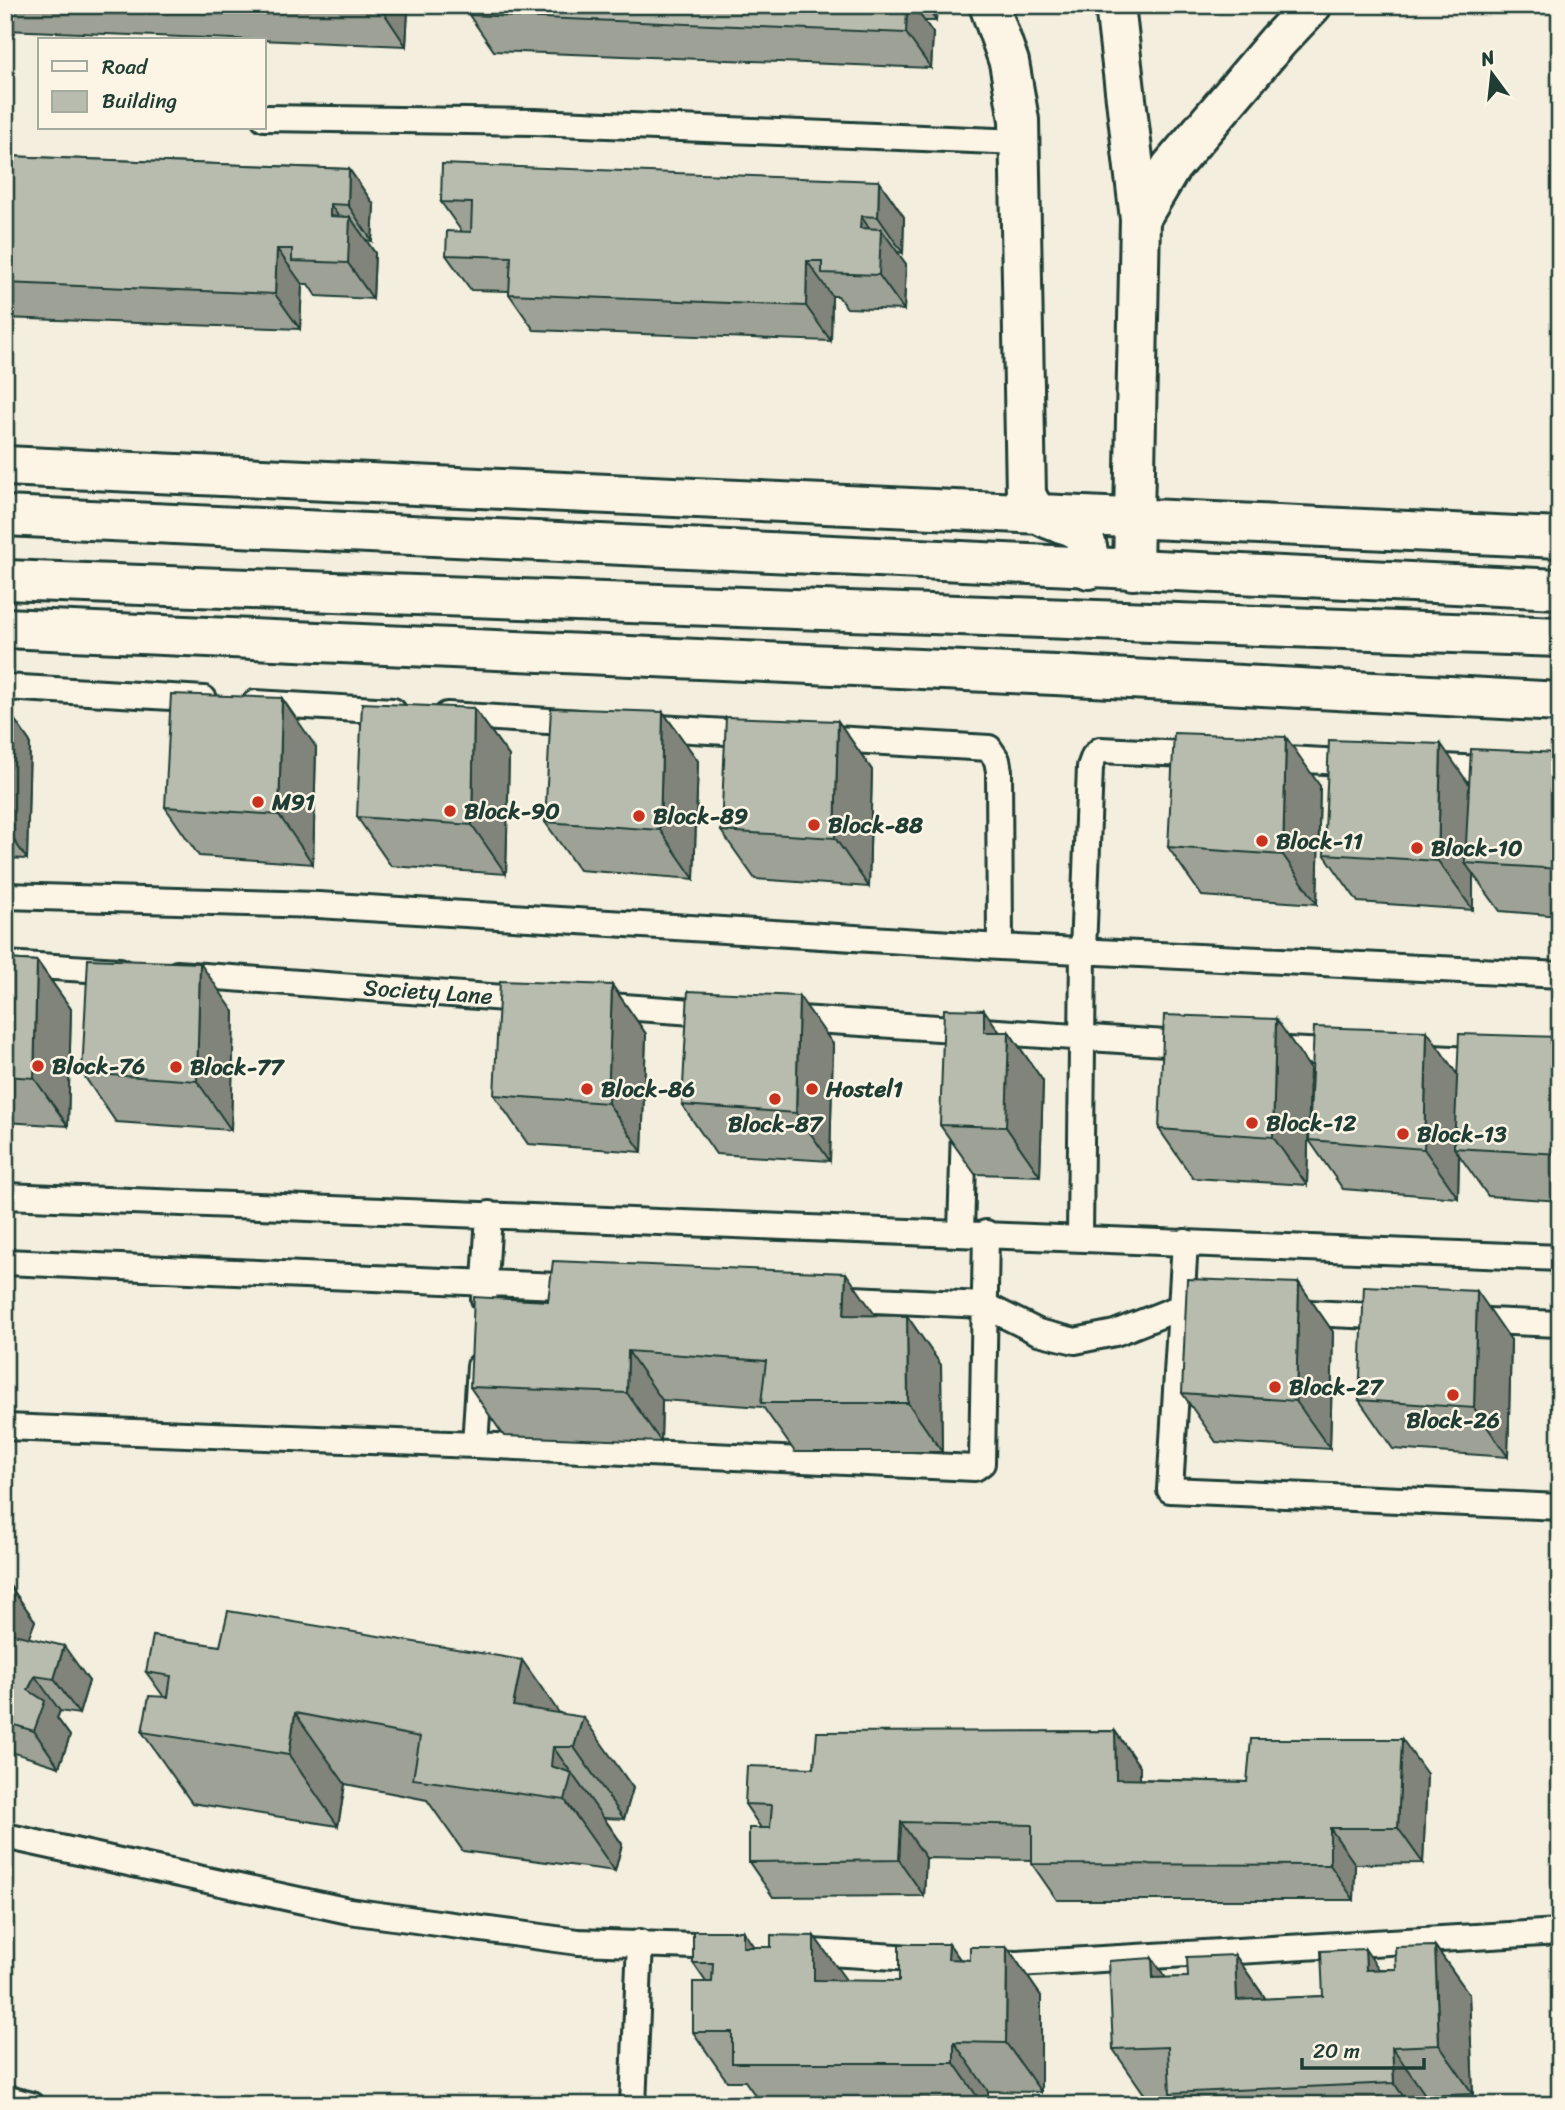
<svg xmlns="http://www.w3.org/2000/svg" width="1565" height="2110" viewBox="0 0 1565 2110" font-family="Sriracha,sans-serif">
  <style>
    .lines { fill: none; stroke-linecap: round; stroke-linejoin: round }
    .lane-casing { stroke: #1f3d34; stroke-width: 30 }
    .street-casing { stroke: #1f3d34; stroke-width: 44 }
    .secondary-casing { stroke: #1f3d34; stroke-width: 44 }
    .lane { stroke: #fcf5e5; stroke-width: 24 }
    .street { stroke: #fcf5e5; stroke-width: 38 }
    .secondary { stroke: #fcf5e5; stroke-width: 38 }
    .wall { fill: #9ea296; stroke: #1f3d34; stroke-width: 2 }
    .shaded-wall { fill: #81847a; stroke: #1f3d34; stroke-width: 2 }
    .building { fill: #b8bcae; stroke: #1f3d34; stroke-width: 2 }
    .poi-dot { fill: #c8321e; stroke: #fcf5e5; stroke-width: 2.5 }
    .labels { text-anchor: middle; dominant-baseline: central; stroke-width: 5; stroke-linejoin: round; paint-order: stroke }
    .poi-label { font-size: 23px; font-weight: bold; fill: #1f3d34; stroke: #fcf5e5; text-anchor: start }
    .street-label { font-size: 23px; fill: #1f3d34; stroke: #fcf5e5 }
  </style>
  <rect width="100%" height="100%" fill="#f3eede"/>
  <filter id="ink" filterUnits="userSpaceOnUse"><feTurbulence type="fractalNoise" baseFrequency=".0143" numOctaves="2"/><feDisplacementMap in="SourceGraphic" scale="14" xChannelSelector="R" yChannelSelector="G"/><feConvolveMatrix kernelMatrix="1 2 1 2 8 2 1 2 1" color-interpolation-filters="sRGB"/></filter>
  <g filter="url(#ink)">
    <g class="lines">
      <defs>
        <path id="lane" d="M264,118l270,4 486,20
          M5,687l199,12
          M255,703l138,8
          M447,715l135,8
          M642,727l118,7
          M817,738l172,10 8,12 2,11 1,176
          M1268,758l93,5
          M1425,766l135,7
          M5,896l313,9 682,42 560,28
          M5,964l115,7
          M177,974l355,26
          M596,1005l125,9
          M785,1018l411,27
          M1267,1049l79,4
          M1414,1057l75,4
          M5,1196l1555,62
          M961,1233l3,-107
          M1080,1237l3,-286 7,-184 4,-11 6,-6 107,5
          M1185,1242l-15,248 390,17
          M5,1262l577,25
          M831,1298l153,7 54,27 37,9 40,-8 66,-26 38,2
          M484,1299l5,-85
          M1287,1312l110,5
          M1465,1320l95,4
          M480,1366l-5,79 500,23 7,-5 4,-230
          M5,1427l470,18
          M5,1836l344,75 229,31 146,5
          M795,1951l135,8
          M987,1963l30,1 543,-32
          M5,2098l26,7
          M633,2105l7,-163"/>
        <path id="street" d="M989,5l20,57 10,58 7,374c19,49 64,6 63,75
          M1115,5l25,214
          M5,466l1555,72
          M1133,570l7,-351 31,-52 107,-126 34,-36
          M5,628l1050,47 505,27"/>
        <path id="secondary" d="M5,516l1555,73
          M5,580l1555,57"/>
      </defs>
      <use href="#lane" class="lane-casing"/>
      <use href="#street" class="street-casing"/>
      <use href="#secondary" class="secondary-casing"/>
      <use href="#lane" class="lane"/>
      <use href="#street" class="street"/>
      <use href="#secondary" class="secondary"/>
    </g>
    <path class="wall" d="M5,5h400l3,5 -2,36 -401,-16z
      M469,5h468l-1,16h-12l9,12 -2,35 -437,-17 -25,-36z
      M1202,5h44l-1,6 -40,-2z
      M5,156l344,13 25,36 -2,36 -6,-1 9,13 -2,46 -57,-3 -8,-12h-6l-2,45 -295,-11z
      M879,181l25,36 -1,36 -6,-1 9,12 -2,46 -57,-2 -9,-12h-6l-1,45 -297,-11 -25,-36v-3l-38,-1 -25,-35 16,-23 -21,-30z
      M5,706l25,36 -3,117 -22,-1z
      M474,708l35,48 -3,118 -115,-8 -34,-49z
      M663,712l35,49 -4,118 -115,-9 -34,-48z
      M838,721l34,49 -3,117 -114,-8 -34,-48z
      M316,747l-3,117 -114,-8 -34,-49z
      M1560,753v163l-60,-5 -27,-37v36l-115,-8 -34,-48 145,-70z
      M1320,786l-3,118 -115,-8 -34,-49z
      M5,959l32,2 34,48 -3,117 -63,-4z
      M612,985l34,49 -4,118 -114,-8 -34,-49z
      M984,1010l15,22h10l34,49 -3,95 -65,-2 -35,-49z
      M234,1012l-3,118 -115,-8 -34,-49z
      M1560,1037v164l-72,-5 -29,-41 -1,43 -115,-9 -34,-49 148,-65z
      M833,1044l-3,117 -114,-7 -34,-49z
      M1310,1068l-3,117 -114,-7 -34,-49z
      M1299,1283l34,49 -3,117 -114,-7 -34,-49z
      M548,1301l359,15 34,49 1,87h-147l-32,-45 -101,-7 -1,42 -157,-6 -34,-49z
      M1511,1340l-3,117 -115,-8 -34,-49z
      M10,1586l25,35 -6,16 60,44 -10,33 -19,-3 -3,7 13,18 -11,31 -54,-17v-151z
      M146,1672l414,41 73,75 -9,31 -20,-1 18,26 -7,27 -152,-20 -36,-51 -82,-16 -7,42 -146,-23 -50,-71 22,-35z
      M1115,1731l25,36v12l107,3 180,-8 -4,89 -68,1 -1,36h-297l-25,-36v-4l-106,-2 -2,38 -151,1 -24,-35 12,-34 -16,-24 69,-36z
      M814,1936l32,45h53l50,-37 11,15 10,1 37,-13 34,49v96l-53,-1v14h-226l-17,-24h-18l-34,-49 13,-50 -13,-19 61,-16h17z
      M1435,1946l34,48 4,100 -47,2 1,9h-248l-5,-8 -27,1 -34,-49 53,-71 22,-1 47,-22 31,44 57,-3 56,-27h17z"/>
    <path class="shaded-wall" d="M382,5h23l3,5 -2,36 -24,-36z
      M907,5h6l20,28 -2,35 -25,-35z
      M925,5h12l-1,16z
      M349,169l25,36 -2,36 -24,-36z
      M879,181l25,36 -1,36 -25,-36z
      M330,204l19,28 1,-15 25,36 -2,46 -25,-36 -18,-47z
      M861,216l19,28 1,-15 25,35 -2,46 -25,-35 -19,-47z
      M277,249l25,35 -2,45 -25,-35z
      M807,261l25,35 -1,45 -25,-35z
      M282,698l34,49 -3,117 -34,-49z
      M5,706l25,36 -3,117 -22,-31z
      M474,708l35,48 -3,118 -34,-49z
      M663,712l35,49 -4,118 -34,-49z
      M838,721l34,49 -3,117 -34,-49z
      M1286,737l34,49 -3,118 -34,-49z
      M1441,744l34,49 -10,70 8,11v36l-35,-49z
      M37,961l34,48 -3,117 -34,-48z
      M200,963l34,49 -3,118 -34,-49z
      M612,985l34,49 -4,118 -34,-49z
      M799,996l34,48 -3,117 -34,-48z
      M984,1010l25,35v-13l34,49 -3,95 -34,-49 -22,-95z
      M1276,1019l34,49 -3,117 -34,-48z
      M1427,1031l34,49 -7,68 5,7 -1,43 -34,-49z
      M846,1273l34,49 -36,-7z
      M1299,1283l34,49 -3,117 -34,-48z
      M1477,1291l34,49 -3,117 -34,-49z
      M907,1316l34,49 1,87 -34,-49z
      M628,1351l34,49 -1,42 -34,-49z
      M10,1586l25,35 -17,43 -13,-18v-47z
      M64,1646l25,35 -10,33 -25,-35z
      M522,1660l50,71 -19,16 69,97 -7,27 -50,-71 -14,-34 -38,-60z
      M35,1676l25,35 -3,7 13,18 -11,31 -25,-36 -6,-41z
      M295,1713l50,71 -7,42 -49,-71z
      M583,1717l50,71 -9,31 -50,-72z
      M1115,1731l25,36v47l-24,-35z
      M1402,1739l25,35 -4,89 -25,-35z
      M901,1822l25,36 -2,38 -25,-36z
      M1330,1828l25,36 -1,36 -24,-35z
      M743,1931l34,49 -34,-33z
      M814,1936l35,48 -35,-4z
      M949,1944l34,48 -35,-33z
      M1435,1946l34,48 4,100 -34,-49z
      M1007,1947l34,49v96l-35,-49z
      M1365,1949l34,49 -33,-28z
      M1235,1955l34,49 -32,-4z
      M1152,1958l34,49 -33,-29z
      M954,2042l34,49v14h-5l-29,-42z
      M1392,2047l34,49 1,9h-18l-15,-22z"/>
    <path class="building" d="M260,5h122v5z
      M469,5h438l-1,28 -437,-18z
      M5,156l344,13 -1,36 -18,-1v12l20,1 -2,46 -56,-2v-12h-15l-2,45 -270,-11z
      M442,164l437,17 -1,36 -17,-1 -1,12 21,1 -2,46 -57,-2v-12h-15l-1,45 -297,-12 2,-37 -65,-2 1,-24 24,1 1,-29 -31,-1z
      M171,694l111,4 -3,117 -114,-8z
      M362,703l112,5 -2,117 -115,-8z
      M551,708l112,4 -3,118 -115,-8z
      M726,717l112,4 -3,117 -114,-7z
      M1174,733l112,4 -3,118 -115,-8z
      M1329,740l112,4 -3,117 -114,-7z
      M1471,749l89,4v116l-95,-6z
      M5,959l32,2 -3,117 -29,-2z
      M88,959l112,4 -3,118 -115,-8z
      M500,981l112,4 -4,118 -114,-8z
      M688,991l111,5 -3,117 -114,-8z
      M944,1009l40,1v22h25l-3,95 -66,-2z
      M1164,1015l112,4 -3,118 -114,-8z
      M1314,1027l113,4 -3,118 -115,-9z
      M1459,1034l101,3v117l-106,-6z
      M553,1261l293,12 -2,42 63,1 1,87h-147l5,-42 -138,-10 -1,42 -157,-6 4,-90 74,4z
      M1187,1279l112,4 -3,118 -114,-8z
      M1364,1286l113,5 -3,117 -115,-8z
      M5,1584l5,2 -5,13z
      M228,1611l294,49 -9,46 70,11 -9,30h-21l-2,19 21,7 -7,27 -152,-21 7,-42 -125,-24 -6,42 -147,-23 7,-36 19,1 3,-21 -25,-4 7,-36 67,10z
      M5,1632l59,14 -10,33 -19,-3 -7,14 17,11 -11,30 -29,-9z
      M1115,1731l1,48 131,3 4,-43h151l-4,89h-68v37l-298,-1v-39l-131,-3 -2,38 -150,2v-34h21l2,-23 -27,-1 2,-38 67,2 3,-36z
      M693,1931h50v16h28v-12l43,1v44l85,1v-37h50l-1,15 22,1v-13h37l-1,96 -52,-1v21h-222v-31h-39v-50h19l1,-19h-20z
      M1435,1946l4,99 -47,2 2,36 -224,10 -2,-46 -55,2 -4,-88 43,-3 1,20 35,-1 -1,-20 48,-2 2,45 86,-4 -2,-45 44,-2 1,21 30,-1 -1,-22z"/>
  </g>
  <g class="poi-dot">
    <circle cx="258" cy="802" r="7"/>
    <circle cx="450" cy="811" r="7"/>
    <circle cx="639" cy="816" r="7"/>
    <circle cx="814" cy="825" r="7"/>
    <circle cx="1262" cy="841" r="7"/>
    <circle cx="1417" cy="848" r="7"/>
    <circle cx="38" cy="1066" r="7"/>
    <circle cx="176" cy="1067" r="7"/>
    <circle cx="587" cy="1089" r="7"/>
    <circle cx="812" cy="1089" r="7"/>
    <circle cx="775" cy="1099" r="7"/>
    <circle cx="1252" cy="1123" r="7"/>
    <circle cx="1403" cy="1134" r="7"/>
    <circle cx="1275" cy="1387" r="7"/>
    <circle cx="1453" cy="1395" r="7"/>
  </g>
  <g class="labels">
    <g class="poi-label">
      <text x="272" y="802">M91</text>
      <text x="464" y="811">Block-90</text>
      <text x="653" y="816">Block-89</text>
      <text x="828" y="825">Block-88</text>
      <text x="1276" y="841">Block-11</text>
      <text x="1431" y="848">Block-10</text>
      <text x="52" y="1066">Block-76</text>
      <text x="190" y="1067">Block-77</text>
      <text x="601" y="1089">Block-86</text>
      <text x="826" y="1089">Hostel1</text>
      <text x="1266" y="1123">Block-12</text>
      <text x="775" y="1124" text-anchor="middle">Block-87</text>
      <text x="1417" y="1134">Block-13</text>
      <text x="1289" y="1387">Block-27</text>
      <text x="1453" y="1420" text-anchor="middle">Block-26</text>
    </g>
    <g class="street-label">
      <text transform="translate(428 992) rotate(4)">Society Lane</text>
    </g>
  </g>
  <rect width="1565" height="2110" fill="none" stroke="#fcf5e5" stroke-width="28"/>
  <rect x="14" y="14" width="1537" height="2082" fill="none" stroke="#1f3d34" stroke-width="2.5" filter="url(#ink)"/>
  <rect x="38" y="38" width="228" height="91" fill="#fcf5e5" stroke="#a4ab9e" stroke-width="2"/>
  <rect x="52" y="61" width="35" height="10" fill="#fcf5e5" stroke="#a4ab9e" stroke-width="2"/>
  <text x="102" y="74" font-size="21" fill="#1f3d34">Road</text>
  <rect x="52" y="91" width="35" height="21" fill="#b8bcae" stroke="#a4ab9e" stroke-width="2"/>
  <text x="102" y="108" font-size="21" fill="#1f3d34">Building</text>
  <g transform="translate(1492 74) rotate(345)" stroke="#fcf5e5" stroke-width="5" paint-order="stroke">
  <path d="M0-5L12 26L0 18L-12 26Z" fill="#1f3d34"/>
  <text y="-10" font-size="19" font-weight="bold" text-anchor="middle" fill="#1f3d34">N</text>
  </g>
  <path d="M1302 2058v10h122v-10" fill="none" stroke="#1f3d34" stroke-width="3.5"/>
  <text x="1313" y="2058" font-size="21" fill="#1f3d34" stroke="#fcf5e5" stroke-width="5" paint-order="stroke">20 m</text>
</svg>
